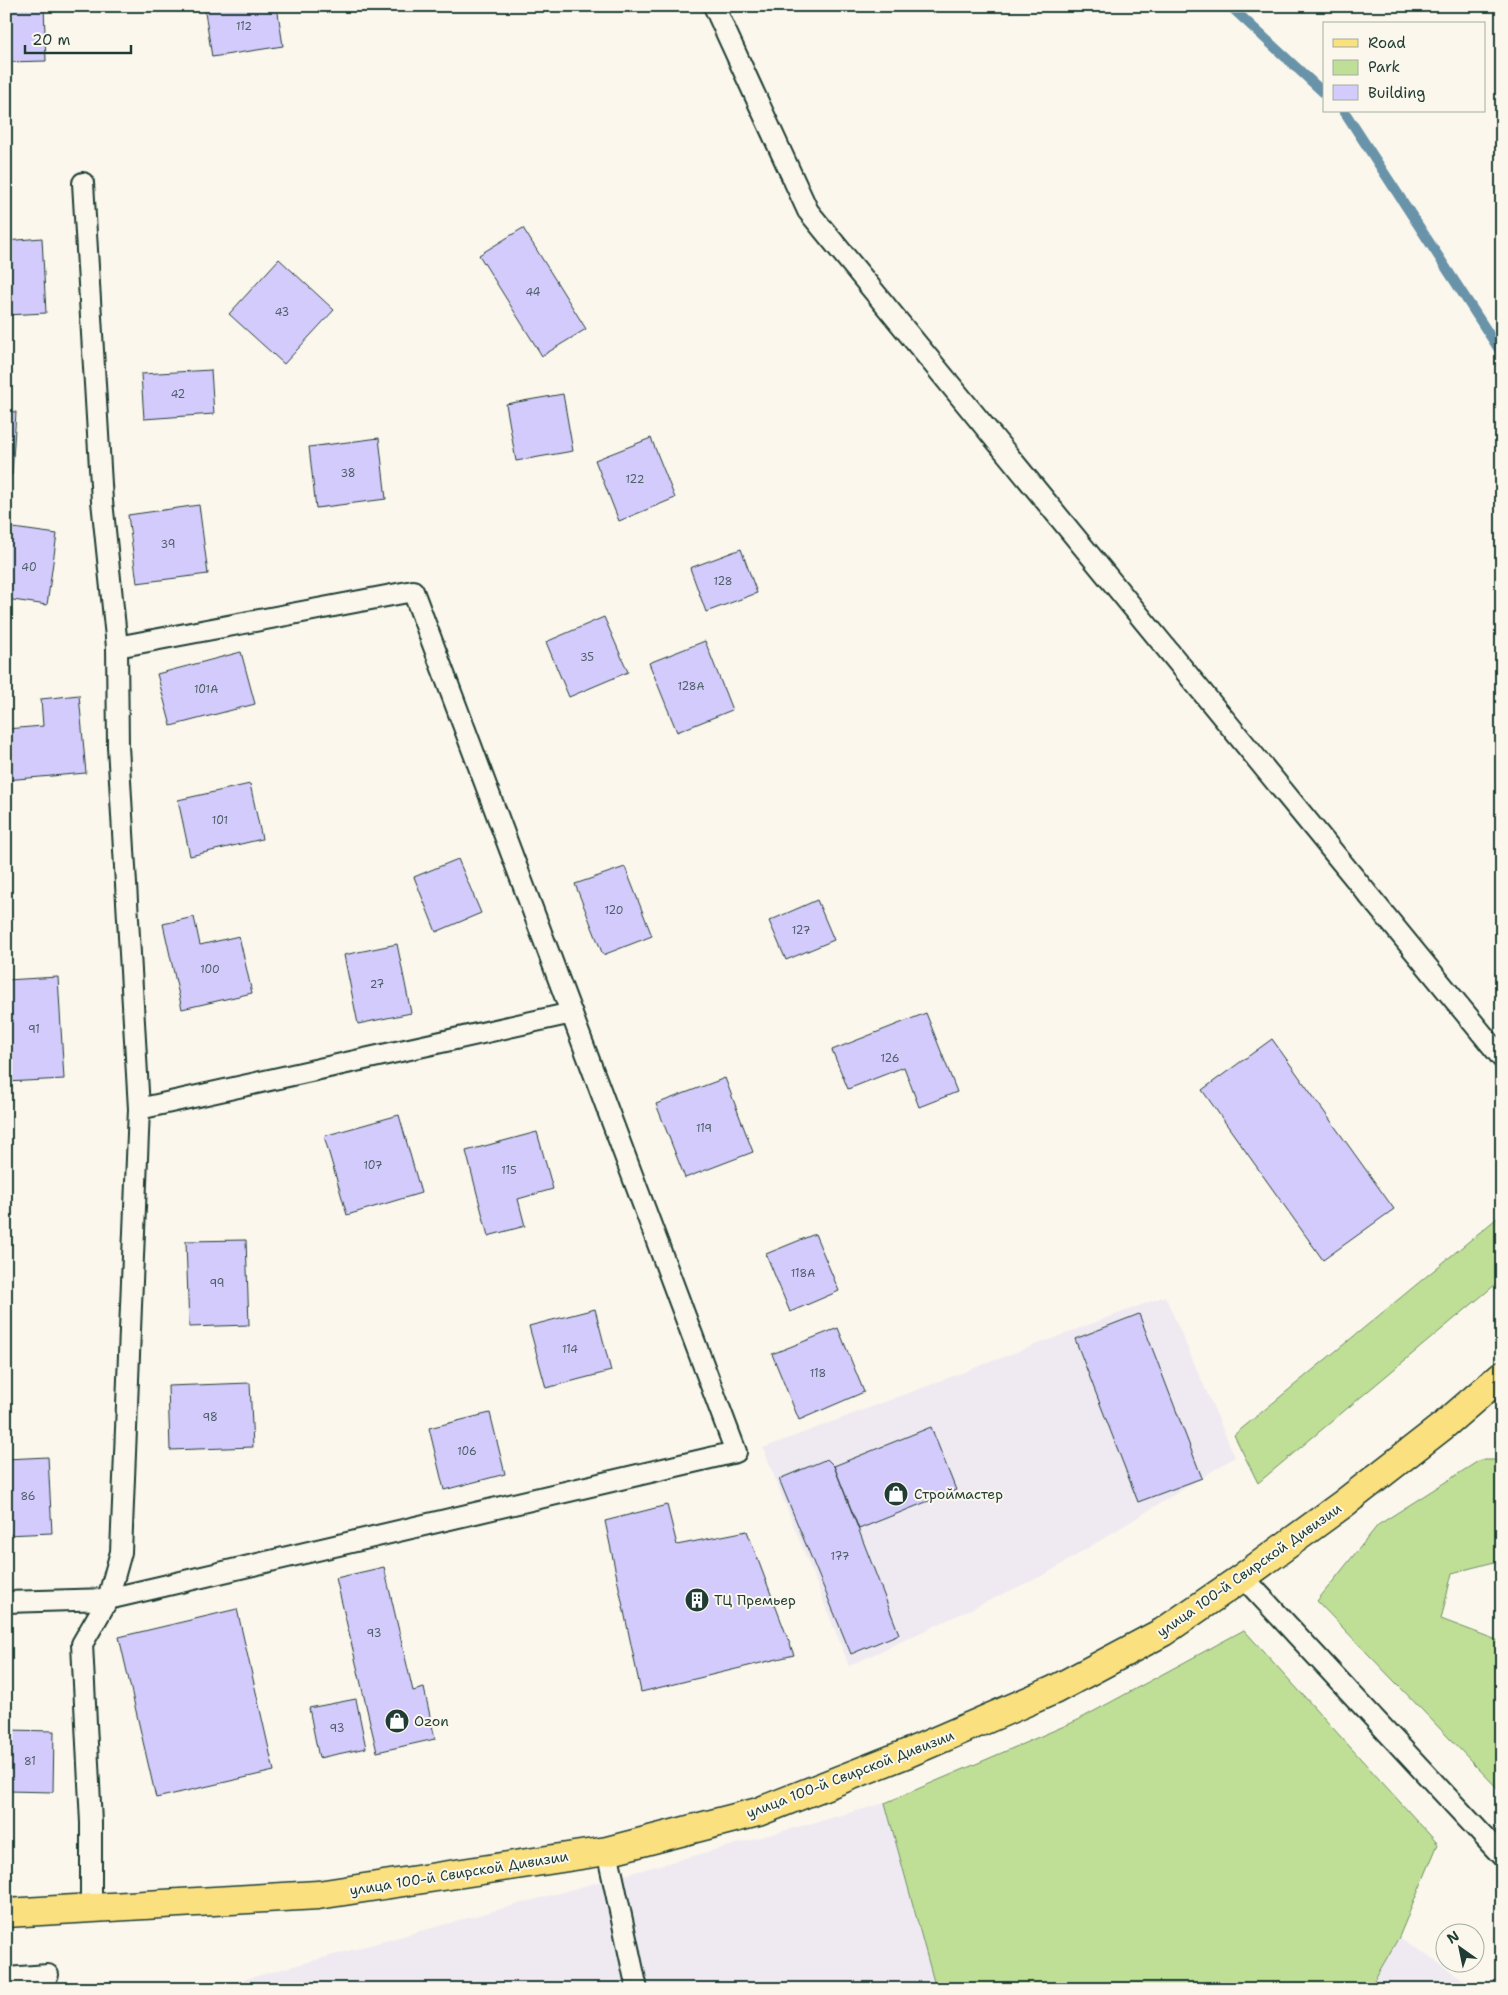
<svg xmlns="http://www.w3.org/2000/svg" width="1508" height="1995" viewBox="0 0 1508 1995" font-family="'Shantell Sans',sans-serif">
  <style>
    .built { fill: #efeaf1 }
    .green { fill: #bfdf97; stroke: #6f8e66 }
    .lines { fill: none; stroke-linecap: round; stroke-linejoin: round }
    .stream { stroke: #6893a9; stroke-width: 10 }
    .building { fill: #d4cbfd; stroke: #1f3d34 }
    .service-casing { stroke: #1f3d34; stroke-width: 24 }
    .primary-casing { stroke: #1f3d34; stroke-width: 31 }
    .service { stroke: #fbf7ec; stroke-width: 20 }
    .primary { stroke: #fbe080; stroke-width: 28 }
    .labels { text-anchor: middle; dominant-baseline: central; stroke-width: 4; stroke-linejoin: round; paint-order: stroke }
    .number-label { font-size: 11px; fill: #4c6066 }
    .poi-label { font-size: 14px; fill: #1f3d34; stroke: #fbf7ec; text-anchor: start }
    .street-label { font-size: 14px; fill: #1f3d34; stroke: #fbf7ec }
  </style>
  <rect width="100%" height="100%" fill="#fbf7ec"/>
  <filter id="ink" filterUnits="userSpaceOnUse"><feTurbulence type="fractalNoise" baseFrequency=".02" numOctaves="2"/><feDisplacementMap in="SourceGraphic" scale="10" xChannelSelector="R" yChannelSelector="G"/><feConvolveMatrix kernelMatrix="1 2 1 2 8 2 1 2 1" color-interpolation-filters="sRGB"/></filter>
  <g filter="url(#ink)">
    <path class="built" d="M1165,1296l70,161 -189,117 -197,92 -86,-218z
      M885,1803l51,186h-726z
      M1399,1937l79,52h-109z"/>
    <path class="green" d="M1502,1214v65l-244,204 -24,-48z
      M1480,1460h22v100l-50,13 -11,46 61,23v151l-185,-192 61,-76z
      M1244,1630l194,214 -39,93 -30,52h-433l-51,-186 191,-82z"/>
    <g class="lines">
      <path class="stream" d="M1230,6l94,87
        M1344,111l158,243"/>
    </g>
    <path class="building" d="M6,6h38l2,55 -40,1z
      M204,6h73l6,40 -71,11z
      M523,228l63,101 -44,27 -63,-101z
      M42,238l4,75 -40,2v-74z
      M279,259l55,51 -50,54 -55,-50z
      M211,370l3,44 -70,5 -3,-45z
      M563,394l10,57 -57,10 -10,-57z
      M6,411l10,1 -4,63h-6z
      M379,438l7,61 -70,9 -7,-61z
      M651,438l24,60 -56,23 -24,-61z
      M199,505l9,69 -71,9 -9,-68z
      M6,527l51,7 -10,71 -41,-6z
      M741,549l16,44 -51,19 -16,-44z
      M604,617l24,55 -59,25 -23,-55z
      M705,641l27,69 -55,22 -28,-69z
      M241,652l14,52 -84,22 -14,-52z
      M79,695l7,78 -80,7v-51l37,-3 -2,-27z
      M250,784l12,55 -72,17 -12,-56z
      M458,859l23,54 -45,19 -22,-55z
      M625,867l27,69 -49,19 -28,-71z
      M817,900l17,40 -48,20 -17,-39z
      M194,917l6,28 39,-9 13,57 -70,16 -19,-85z
      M397,944l14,69 -53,11 -14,-69z
      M58,977l6,102 -58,3v-102z
      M926,1013l31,79 -38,15 -15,-40 -56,22 -16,-39z
      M1272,1039l122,170 -71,51 -121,-170z
      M725,1078l28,74 -68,26 -29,-74z
      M399,1115l22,78 -74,22 -23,-79z
      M537,1132l16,57 -35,10 7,27 -37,10 -22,-85z
      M815,1234l24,57 -49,21 -24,-58z
      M246,1240l3,85 -60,2 -3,-86z
      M595,1309l16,62 -65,17 -17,-62z
      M1139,1314l63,164 -64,24 -63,-163z
      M838,1328l26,64 -65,28 -27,-66z
      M250,1383l3,64 -83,3 -2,-64z
      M490,1413l15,61 -61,16 -15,-62z
      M931,1427l25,63 -97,39 -25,-63z
      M48,1457l4,76 -46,2v-76z
      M827,1459l7,7 65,168 -48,20 -72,-175z
      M667,1505l10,40 70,-14 47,124 -153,37 -36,-171z
      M384,1567l29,124 11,-3 11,51 -58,13 -41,-174z
      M237,1609l37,162 -118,27 -37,-161z
      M356,1699l10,49 -47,10 -10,-50z
      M8,1730l46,1 -1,61 -46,-1z"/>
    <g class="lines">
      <defs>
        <path id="service" d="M714,6l94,205 694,847
          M83,183l19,318 15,146 1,99 21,363 -18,443 -13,47 -26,45 9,179v85
          M139,1109l433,-96
          M1243,1577l259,279
          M6,1602l102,-3 628,-147 -323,-861 -296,56
          M607,1851l30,138
          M6,1978l42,-3"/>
        <path id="primary" d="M6,1913l312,-18 289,-44 151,-39 150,-59 146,-63 109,-58 80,-55 100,-73 100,-78 59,-51"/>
      </defs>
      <use href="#service" class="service-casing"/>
      <use href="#primary" class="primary-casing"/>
      <use href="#service" class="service"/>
      <use href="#primary" class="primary"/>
    </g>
  </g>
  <defs>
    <symbol id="shop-disc" viewBox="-11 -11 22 22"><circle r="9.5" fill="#1f3d34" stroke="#fbf7ec"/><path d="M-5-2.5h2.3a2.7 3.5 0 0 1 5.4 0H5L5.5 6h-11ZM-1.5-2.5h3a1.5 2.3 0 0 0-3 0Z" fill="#fff"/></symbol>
    <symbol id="building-disc" viewBox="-11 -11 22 22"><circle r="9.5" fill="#1f3d34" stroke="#fbf7ec"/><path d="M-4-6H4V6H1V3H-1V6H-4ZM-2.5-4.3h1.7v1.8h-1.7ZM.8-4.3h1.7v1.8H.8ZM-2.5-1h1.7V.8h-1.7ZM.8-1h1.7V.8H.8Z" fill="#fff"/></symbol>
  </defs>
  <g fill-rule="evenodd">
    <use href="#shop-disc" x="882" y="1480" width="28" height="28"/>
    <use href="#building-disc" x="683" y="1586" width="28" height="28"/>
    <use href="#shop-disc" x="383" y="1707" width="28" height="28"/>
  </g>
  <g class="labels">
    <g class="number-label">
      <text x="244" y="26">112</text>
      <text x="533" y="292">44</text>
      <text x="282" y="312">43</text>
      <text x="178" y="394">42</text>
      <text x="348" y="473">38</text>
      <text x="635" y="479">122</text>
      <text x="168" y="544">39</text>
      <text x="29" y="567">40</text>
      <text x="723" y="581">128</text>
      <text x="587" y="657">35</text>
      <text x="691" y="686">128А</text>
      <text x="206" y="689">101А</text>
      <text x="220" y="820">101</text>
      <text x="614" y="910">120</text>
      <text x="801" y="930">127</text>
      <text x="210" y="969">100</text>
      <text x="377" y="984">27</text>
      <text x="34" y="1029">91</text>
      <text x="890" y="1058">126</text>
      <text x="704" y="1128">119</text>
      <text x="373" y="1165">107</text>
      <text x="509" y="1170">115</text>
      <text x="803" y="1273">118А</text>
      <text x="217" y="1283">99</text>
      <text x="570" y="1349">114</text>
      <text x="818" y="1373">118</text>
      <text x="210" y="1417">98</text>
      <text x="467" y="1451">106</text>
      <text x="28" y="1496">86</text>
      <text x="840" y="1556">177</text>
      <text x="374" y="1633">93</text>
      <text x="337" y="1728">93</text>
      <text x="30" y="1761">81</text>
    </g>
    <g class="poi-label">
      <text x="914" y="1494">Строймастер</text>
      <text x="714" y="1600">ТЦ Премьер</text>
      <text x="414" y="1721">Ozon</text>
    </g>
    <g class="street-label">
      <text transform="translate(1249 1570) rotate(-35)">улица 100-й Свирской Дивизии</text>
      <text transform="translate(850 1774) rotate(-21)">улица 100-й Свирской Дивизии</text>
      <text transform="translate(459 1873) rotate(-9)">улица 100-й Свирской Дивизии</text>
    </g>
  </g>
  <rect width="1508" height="1995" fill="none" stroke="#fbf7ec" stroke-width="25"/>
  <rect x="12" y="12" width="1483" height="1970" fill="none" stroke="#1f3d34" stroke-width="2" filter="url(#ink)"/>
  <rect x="1323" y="22" width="162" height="90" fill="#fbf7ec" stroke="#a3ada2"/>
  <rect x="1333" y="39" width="25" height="8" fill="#fbe080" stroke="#a3ada2"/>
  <text x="1368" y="48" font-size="15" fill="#1f3d34">Road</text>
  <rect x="1333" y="60" width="25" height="15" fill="#bfdf97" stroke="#a3ada2"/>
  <text x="1368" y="72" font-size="15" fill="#1f3d34">Park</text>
  <rect x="1333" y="85" width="25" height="15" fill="#d4cbfd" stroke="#a3ada2"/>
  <text x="1368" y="98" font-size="15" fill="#1f3d34">Building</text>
  <g transform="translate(1460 1948) rotate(327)"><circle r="24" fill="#fbf7ec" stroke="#a3ada2"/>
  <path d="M0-4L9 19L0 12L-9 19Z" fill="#1f3d34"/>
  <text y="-8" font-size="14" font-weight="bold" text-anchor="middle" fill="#1f3d34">N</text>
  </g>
  <path d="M25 45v8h106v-8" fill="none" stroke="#1f3d34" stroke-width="2.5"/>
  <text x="32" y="45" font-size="15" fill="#1f3d34" stroke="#fbf7ec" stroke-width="4" paint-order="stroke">20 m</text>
</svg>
